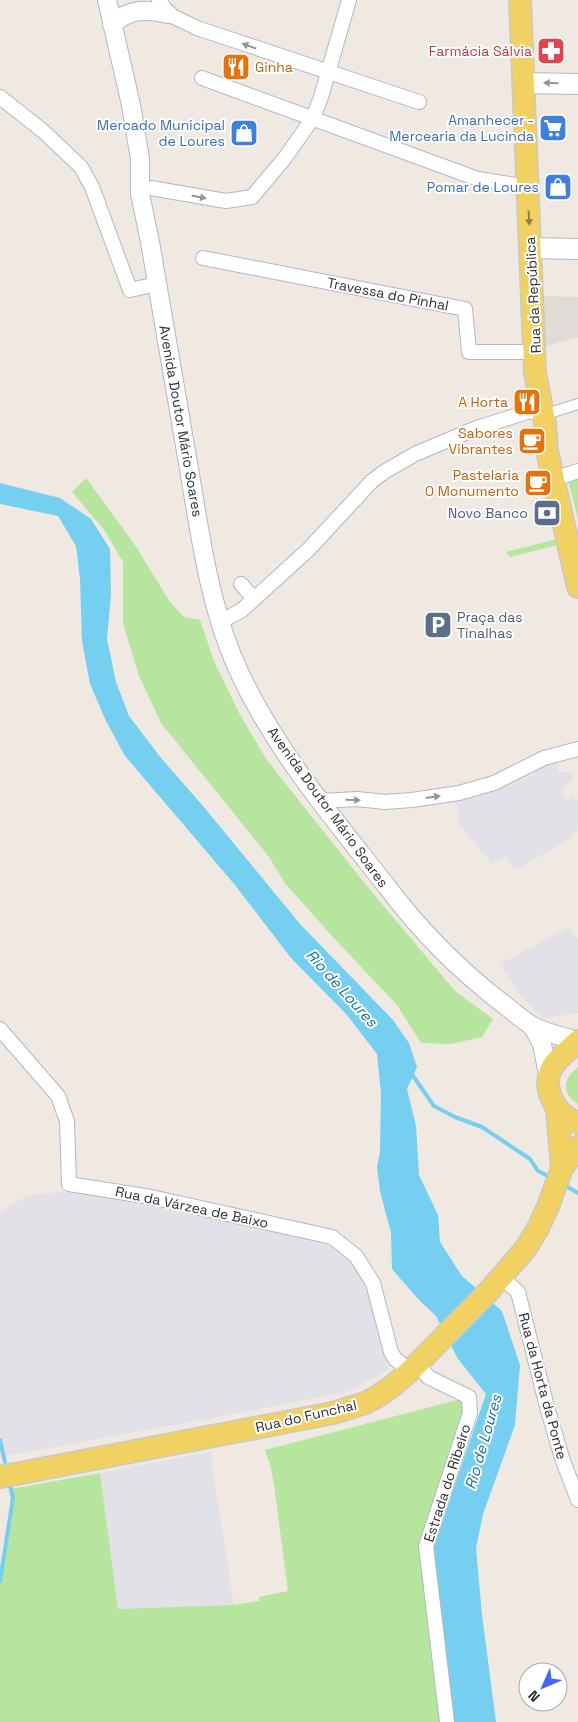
<svg xmlns="http://www.w3.org/2000/svg" width="578" height="1722" viewBox="0 0 578 1722" font-family="'Space Grotesk',sans-serif">
  <style>
    .industrial { fill: #e3e1e8 }
    .green { fill: #b6e59e }
    .plaza { fill: #dfdcd8 }
    .water { fill: #75cff0 }
    .lines { fill: none; stroke-linecap: round; stroke-linejoin: round }
    .stream { stroke: #75cff0; stroke-width: 4 }
    .pedestrian-casing { stroke: #b4b7c1; stroke-width: 12 }
    .minor-casing { stroke: #b4b7c1; stroke-width: 16 }
    .tertiary-casing { stroke: #b4b7c1; stroke-width: 20 }
    .secondary-casing { stroke: #b4b7c1; stroke-width: 22 }
    .primary-casing { stroke: #c9c9c9; stroke-width: 24 }
    .pedestrian { stroke: #fff; stroke-width: 10 }
    .minor { stroke: #fff; stroke-width: 14 }
    .tertiary { stroke: #fff; stroke-width: 18 }
    .secondary { stroke: #fff; stroke-width: 20 }
    .primary { stroke: #f2d163; stroke-width: 21 }
    .oneway { fill: #969696 }
    .oneway2 { fill: #908048 }
    .labels { text-anchor: middle; dominant-baseline: central; stroke-width: 4; stroke-linejoin: round; paint-order: stroke }
    .health-label { font-size: 14px; fill: #be3a42; stroke: #fff; text-anchor: end }
    .food-label { font-size: 14px; fill: #c56008; stroke: #fff; text-anchor: end }
    .shop-label { font-size: 14px; fill: #366cbe; stroke: #fff; text-anchor: end }
    .street-label { font-size: 14px; fill: #2e2e2e; stroke: #fff }
    .service-label { font-size: 14px; fill: #4e5e75; stroke: #fff; text-anchor: end }
    .water-label { font-size: 15px; font-style: italic; fill: #0d6fa3; stroke: #fff }
  </style>
  <rect width="100%" height="100%" fill="#efe9e1"/>
  <path class="industrial" d="M556,758l2,15 14,-1 1,6 -12,12 6,10 6,-4 2,4 2,-1 1,1v31l-8,5 1,2 -55,32h-2l-9,-14 -13,8 -35,-43 2,-11 -5,-10 46,-11 32,-13 10,-10z
    M567,928l11,11v74l-36,5 -22,-23 -20,-31z
    M64,1192h20l130,25 109,25 22,13 17,20 18,39 8,56 -39,21 -84,17 -265,49v-244l28,-18z
    M210,1452l24,153 -116,4 -18,-136z"/>
  <path class="green" d="M578,477v42l-10,-39z
    M86,478l49,67 35,57 14,15 16,3 14,41 25,52 27,46 100,126 89,106 38,28 -11,18 -31,7 -30,-1 -24,-38 -65,-69 -48,-54 -15,-25 -108,-134 -22,-47 -16,-53v-61l-18,-31 -33,-39z
    M557,539l1,6 -48,12 -4,-5z
    M578,1067v37c-17,-10 -15,-26 0,-37z
    M469,1397l-43,149 21,176h-447v-141l9,-50 2,-42 89,-16 18,136 115,-4 26,-4v-4l29,-6 -14,-107 -4,-20 -5,-14z"/>
  <path class="plaza" d="M541,296l37,1v40l-35,10z"/>
  <path class="water" d="M0,483l60,15 31,21 19,30 1,45 -4,45 9,43 13,34 32,42 42,48 97,118 93,96 16,23 8,24 -10,22 9,37 3,49 19,40 2,27 22,34 40,35 18,54 -5,60 -32,89 -7,34 6,67 14,107h-42l-12,-82 -9,-91 53,-155 -28,-35 -22,-43 -17,-16 -27,-31 -1,-36 -11,-42 -3,-24 3,-15 1,-59 -4,-39 -30,-39 -56,-57 -56,-73 -110,-129 -19,-35 -16,-37 -8,-43 -2,-62 -4,-33 -18,-30 -58,-12z"/>
  <g class="lines">
    <path class="stream" d="M411,1073l23,33 21,11 27,10 48,32 8,12 14,7
      M563,1184l15,9
      M0,1440l5,22
      M0,1581l13,-83 -3,-12"/>
    <defs>
      <path id="pedestrian" d="M543,415l35,-11"/>
      <path id="minor" d="M159,0l9,14 29,14 222,74
        M202,78l276,101 50,8
        M0,97l43,34 38,36 11,20 38,103 27,-6
        M151,188l75,13 26,-4 32,-38 29,-41 8,-21 28,-97
        M203,258l262,51 4,43h66
        M554,479l24,-8
        M241,584l13,15
        M220,622l22,-12 67,-61 63,-68 12,-9 31,-18 62,-26 50,-16 16,-1
        M321,801l36,-2 28,3 27,-2 47,-7 35,-10 50,-25 34,-9
        M0,1029l58,67 9,25 2,63 82,13 181,40 24,19 17,27 18,69 4,7 15,12
        M501,1277l17,15 29,115 16,54 15,39
        M418,1363l10,14 41,20 1,16 -44,133 21,176"/>
      <path id="tertiary" d="M107,0l24,105 9,54v35l10,48c13,76 26,151 39,227 12,71 21,142 52,207 37,78 94,144 147,212 34,45 73,84 118,118 8,6 17,15 27,20 13,7 30,11 45,15
        M112,25c17,-17 34,-16 56,-11
        M532,1026l10,18 7,35"/>
      <path id="secondary" d="M524,83l54,1
        M530,248l48,1"/>
      <path id="primary" d="M520,0l15,373 10,51 2,27 31,136
        M578,1041c-7,7 -16,14 -23,22 -17,22 0,52 23,60
        M557,1109l5,59
        M0,1477l333,-64 32,-10 15,-8 15,-11 15,-13 80,-81 36,-42 11,-18 11,-23 14,-39 16,-21"/>
    </defs>
    <use href="#pedestrian" class="pedestrian-casing"/>
    <use href="#minor" class="minor-casing"/>
    <use href="#tertiary" class="tertiary-casing"/>
    <use href="#secondary" class="secondary-casing"/>
    <use href="#primary" class="primary-casing"/>
    <use href="#pedestrian" class="pedestrian"/>
    <use href="#minor" class="minor"/>
    <use href="#tertiary" class="tertiary"/>
    <use href="#secondary" class="secondary"/>
    <use href="#primary" class="primary"/>
  </g>
  <defs><path id="oneway-solid" d="M-6-.8H1V-3.2L6.5 0L1 3.2V.8H-6Z" transform="scale(1.25)"/></defs>
  <g class="oneway">
    <use href="#oneway-solid" transform="translate(249 46) rotate(-161)"/>
    <use href="#oneway-solid" transform="translate(551 83) rotate(-179)"/>
    <use href="#oneway-solid" transform="translate(199 197) rotate(11)"/>
    <use href="#oneway-solid" transform="translate(433 797) rotate(-8)"/>
    <use href="#oneway-solid" transform="translate(353 800) rotate(1)"/>
  </g>
  <use class="oneway2" href="#oneway-solid" transform="translate(529 218) rotate(87)"/>
  <defs>
    <symbol id="pharmacy-square" viewBox="-11 -11 22 22"><rect x="-9" y="-9" width="18" height="18" rx="4" fill="#e0444e" stroke="#fff"/><path d="M-2-6h4v4h4v4h-4v4h-4v-4h-4v-4h4Z" fill="#fff"/></symbol>
    <symbol id="restaurant-square" viewBox="-11 -11 22 22"><rect x="-9" y="-9" width="18" height="18" rx="4" fill="#e8710a" stroke="#fff"/><path d="M-5-6h1v4h1v-4h1v4h1v-4h1v5L-1.5 .5V6h-2V.5L-5-1ZM5-6V6H3V1.5H1.5Q1.5-4 5-6Z" fill="#fff"/></symbol>
    <symbol id="supermarket-square" viewBox="-11 -11 22 22"><rect x="-9" y="-9" width="18" height="18" rx="4" fill="#3f7fe0" stroke="#fff"/><path d="M-6-5.5h2.5l.6 2H6L4.5 2H-2.5L-4.4-4H-6ZM-1.5 3.2a1.3 1.3 0 1 0 .1 0ZM3 3.2a1.3 1.3 0 1 0 .1 0Z" fill="#fff"/></symbol>
    <symbol id="shop-square" viewBox="-11 -11 22 22"><rect x="-9" y="-9" width="18" height="18" rx="4" fill="#3f7fe0" stroke="#fff"/><path d="M-5-2.5h2.3a2.7 3.5 0 0 1 5.4 0H5L5.5 6h-11ZM-1.5-2.5h3a1.5 2.3 0 0 0-3 0Z" fill="#fff"/></symbol>
    <symbol id="cafe-square" viewBox="-11 -11 22 22"><rect x="-9" y="-9" width="18" height="18" rx="4" fill="#e8710a" stroke="#fff"/><path d="M-5.5-4.5H6V0H3Q3 3.5 0 3.5H-2.5Q-5.5 3.5-5.5 0ZM3-3.2v2h1.7v-2ZM-6 4.5H4V6H-6Z" fill="#fff"/></symbol>
    <symbol id="bank-square" viewBox="-11 -11 22 22"><rect x="-9" y="-9" width="18" height="18" rx="4" fill="#5c6f8a" stroke="#fff"/><path d="M-6-4H6V4H-6ZM0-2.3a2.3 2.3 0 1 0 0 4.6a2.3 2.3 0 1 0 0-4.6Z" fill="#fff"/></symbol>
    <symbol id="parking-square" viewBox="-11 -11 22 22"><rect x="-9" y="-9" width="18" height="18" rx="4" fill="#5c6f8a" stroke="#fff"/><path d="M-3.5-5.5H1a3.5 3.5 0 0 1 0 7H-1V5.5H-3.5ZM-1-3.4V-.6H.8a1.4 1.4 0 0 0 0-2.8Z" fill="#fff"/></symbol>
  </defs>
  <g fill-rule="evenodd">
    <use href="#pharmacy-square" x="535" y="35" width="32" height="32"/>
    <use href="#restaurant-square" x="220" y="51" width="32" height="32"/>
    <use href="#supermarket-square" x="537" y="112" width="32" height="32"/>
    <use href="#shop-square" x="228" y="117" width="32" height="32"/>
    <use href="#shop-square" x="542" y="171" width="32" height="32"/>
    <use href="#restaurant-square" x="511" y="386" width="32" height="32"/>
    <use href="#cafe-square" x="516" y="425" width="32" height="32"/>
    <use href="#cafe-square" x="522" y="467" width="32" height="32"/>
    <use href="#bank-square" x="531" y="497" width="32" height="32"/>
    <use href="#parking-square" x="422" y="609" width="32" height="32"/>
  </g>
  <g class="labels">
    <g class="health-label">
      <text x="532" y="51">Farmácia Sálvia</text>
    </g>
    <g class="food-label">
      <text x="255" y="67" text-anchor="start">Ginha</text>
      <text x="508" y="402">A Horta</text>
      <text x="513" y="433">Sabores<tspan x="513" dy="16">Vibrantes</tspan></text>
      <text x="519" y="475">Pastelaria<tspan x="519" dy="16">O Monumento</tspan></text>
    </g>
    <g class="shop-label">
      <text x="534" y="120">Amanhecer -<tspan x="534" dy="16">Mercearia da Lucinda</tspan></text>
      <text x="225" y="125">Mercado Municipal<tspan x="225" dy="16">de Loures</tspan></text>
      <text x="539" y="187">Pomar de Loures</text>
    </g>
    <g class="street-label">
      <text transform="translate(388 294) rotate(11)">Travessa do Pinhal</text>
      <text transform="translate(533 295) rotate(-93)">Rua da República</text>
      <text transform="translate(181 421) rotate(80)">Avenida Doutor Mário Soares</text>
      <text transform="translate(328 807) rotate(54)">Avenida Doutor Mário Soares</text>
      <text transform="translate(192 1207) rotate(12)">Rua da Várzea de Baixo</text>
      <text transform="translate(543 1386) rotate(75)">Rua da Horta da Ponte</text>
      <text transform="translate(306 1416) rotate(-13)">Rua do Funchal</text>
      <text transform="translate(447 1483) rotate(-72)">Estrada do Ribeiro</text>
    </g>
    <g class="service-label">
      <text x="528" y="513">Novo Banco</text>
      <text x="457" y="617" text-anchor="start">Praça das<tspan x="457" dy="16">Tinalhas</tspan></text>
    </g>
    <g class="water-label">
      <text transform="translate(342 988) rotate(48)">Rio de Loures</text>
      <text transform="translate(483 1442) rotate(-74)">Rio de Loures</text>
    </g>
  </g>
  <g transform="translate(543 1687) rotate(225)"><circle r="24" fill="#ffffff" stroke="#ababab"/>
  <path d="M0-4L9 19L0 12L-9 19Z" fill="#4264fb"/>
  <text y="-8" font-size="14" font-weight="bold" text-anchor="middle" fill="#2e2e2e">N</text>
  </g>
</svg>
